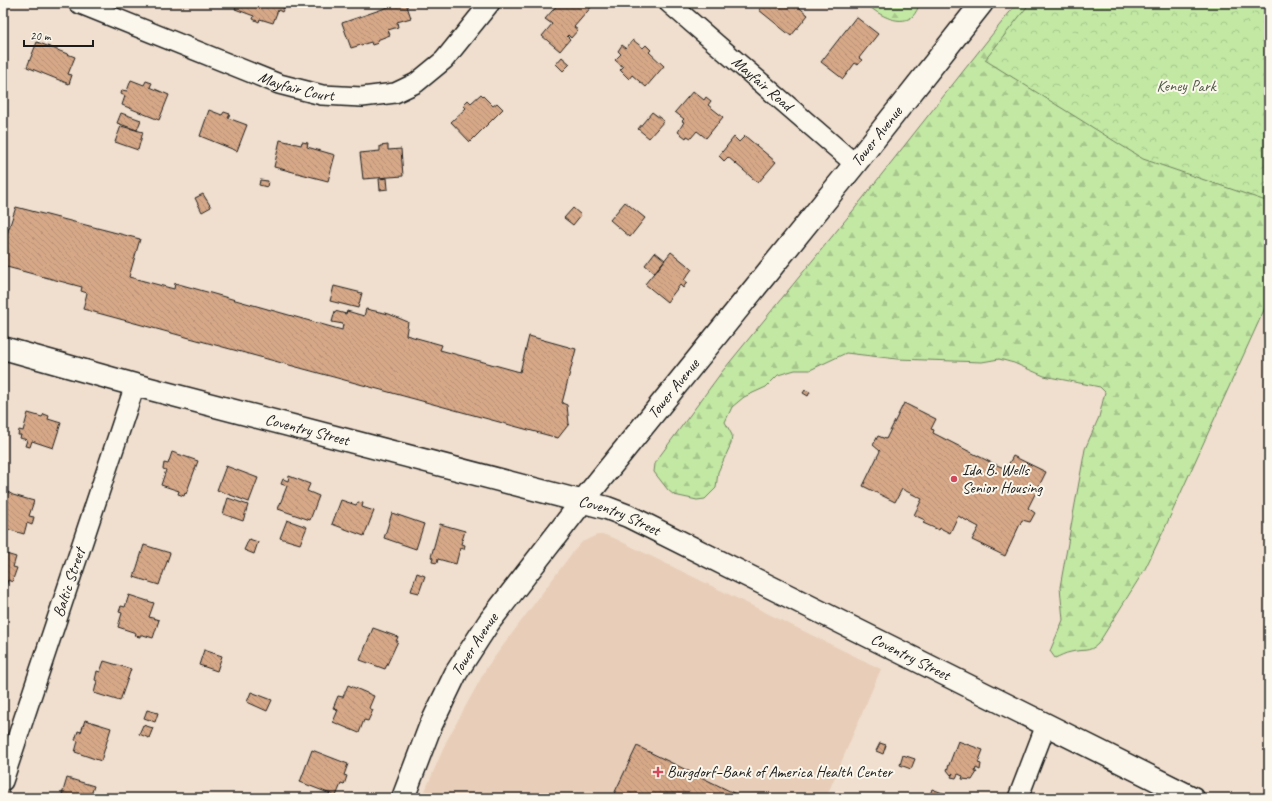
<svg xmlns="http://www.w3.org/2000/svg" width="1272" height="801" viewBox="0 0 1272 801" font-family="Caveat,sans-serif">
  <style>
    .built { fill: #e8ceb9 }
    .forest { fill: url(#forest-firs); stroke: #6f8260 }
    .park { fill: url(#park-crowns); stroke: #6f8260 }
    .building { fill: url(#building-back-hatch); stroke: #1c1c1c }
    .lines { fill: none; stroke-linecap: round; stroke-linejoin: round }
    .street-casing { stroke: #1c1c1c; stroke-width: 22 }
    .secondary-casing { stroke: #1c1c1c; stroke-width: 25 }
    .street { stroke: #fbf7ec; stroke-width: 19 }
    .secondary { stroke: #fbf7ec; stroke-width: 22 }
    .poi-dot { fill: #d1495b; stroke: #fbf7ec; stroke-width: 1.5 }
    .labels { text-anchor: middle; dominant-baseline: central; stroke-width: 4; stroke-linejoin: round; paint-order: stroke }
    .street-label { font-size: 16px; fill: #1c1c1c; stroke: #fbf7ec }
    .park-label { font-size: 16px; fill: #4e5944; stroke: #fbf7ec }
    .poi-label { font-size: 16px; fill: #1c1c1c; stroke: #fbf7ec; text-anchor: start }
  </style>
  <defs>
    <pattern id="forest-firs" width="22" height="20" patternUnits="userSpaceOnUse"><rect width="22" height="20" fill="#c2e8a3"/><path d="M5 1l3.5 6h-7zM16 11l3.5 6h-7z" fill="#a6c68c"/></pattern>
    <pattern id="park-crowns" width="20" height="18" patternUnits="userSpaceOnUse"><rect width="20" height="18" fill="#c2e8a3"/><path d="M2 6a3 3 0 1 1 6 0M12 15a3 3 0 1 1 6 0" fill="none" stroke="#a6c68c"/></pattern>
    <pattern id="building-back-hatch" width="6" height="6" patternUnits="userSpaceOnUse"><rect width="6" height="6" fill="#d6a888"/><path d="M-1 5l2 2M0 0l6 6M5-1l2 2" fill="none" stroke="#b79075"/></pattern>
  </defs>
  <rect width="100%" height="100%" fill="#f0dfce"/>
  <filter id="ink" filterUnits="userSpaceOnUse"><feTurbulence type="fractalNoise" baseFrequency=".025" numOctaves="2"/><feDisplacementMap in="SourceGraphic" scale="8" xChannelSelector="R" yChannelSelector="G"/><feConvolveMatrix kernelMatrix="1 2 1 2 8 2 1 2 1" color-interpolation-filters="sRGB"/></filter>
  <g filter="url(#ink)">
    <path class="built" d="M597,535h8l9,3 267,131 -55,129h-404l24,-56 41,-75 85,-114 10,-11z"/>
    <path class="forest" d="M866,3h54c-2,5 -4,10 -8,14 -14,10 -37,-4 -46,-14z
      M1017,3h190l62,51v245l-106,233 -18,37 -47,75c-9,9 -16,5 -27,8 -6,1 -11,4 -16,6l-5,-7 13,-31 -3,-33 25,-138 14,-32 6,-25 -5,-5 -56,-11 -30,-13 -15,-4 -17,3 -85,-3 -51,-6 -36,17h-15l-17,5 -12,12 -22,10 -12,10 -7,15 7,13 -1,9 -13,28 -2,16 -11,11 -8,1 -23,-5 -6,-5 -14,-18 1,-8 4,-7 62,-84 131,-161z"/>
    <path class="park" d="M1030,3h239v199l-126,-43 -158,-99z"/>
    <path class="building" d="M237,3h44l-1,3 4,2 -2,4 -4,-2 -5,13 -13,-4 -1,3 -6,-3 1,-3 -19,-7z
      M400,3h6l5,15 -14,4 1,5 -10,3 2,5 -13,5 1,3 -6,2 -1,-3 -20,6 -9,-25z
      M559,3h31l3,2 -19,22 4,3 -7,8 -3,-3 -1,1 3,3 -10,12 -18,-15 10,-12 -7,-5z
      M765,3h29l14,12 -17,21 -32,-26z
      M856,17l22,17 -19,24 3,2 -4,5 -3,-2 -12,16 -22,-17z
      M633,40l10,8 3,-3 5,5 -2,2 15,14 -18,21 -14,-12 -3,4 -9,-9 3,-3 -8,-7 6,-6 -3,-3 4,-6 4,3z
      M37,42l38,15 -7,17 4,1 -3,9 -42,-17z
      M562,57l8,7 -7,7 -7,-7z
      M131,80l13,5 2,-4 6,2 -2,4 19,8 -10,25 -37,-15 3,-9 -4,-2 1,-4 5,1z
      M693,91l11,9 2,-3 5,4 -3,4 15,12 -17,21 -9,-7 -6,7 -4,-2 -1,2 -8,-6 6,-10 -2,-1 2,-2 -9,-7z
      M481,94l12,12 4,-3 6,6 -33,33 -19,-20 15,-14 -3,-3 5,-5 3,3z
      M209,110l13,5 2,-3 6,2 -2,4 19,7 -10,26 -37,-15z
      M652,112l12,9 -15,17 -11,-9z
      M121,113l20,7 -4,10 -20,-7z
      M121,126l22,6 -5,18 -23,-8z
      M745,136l31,26 -18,21 -30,-26 -4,4 -5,-5 15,-19 5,5z
      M280,140l21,5 1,-3 6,1 -1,4 28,8 -7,26 -54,-14z
      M388,145v5l13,-1 2,27 -40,3 -3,-26 20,-2v-5z
      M387,178l1,11 -8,1 -1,-11z
      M260,180l8,1 -1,6 -8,-2z
      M203,194l8,13 -9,5 -7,-14z
      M625,202l20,16 -15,19 -20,-17z
      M16,207l124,32 -11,38 45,12 1,-6 167,47 1,-6 -11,-2 3,-11 11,3 1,-3 17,5 2,-7 23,5 19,8 -2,13 36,10 -2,5 80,22 9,-36 47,13 -14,54 5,2 2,19 -11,14 -475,-129 4,-16 -6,-2 1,-4 -79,-21v-20z
      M573,208l8,7 -8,10 -9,-7z
      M655,252l10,8 -10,13 -10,-8z
      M671,252l21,17 -8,11 3,2 -4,6 -3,-3 -13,17 -22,-18z
      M334,286l28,7 -4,15 -28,-7z
      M805,390l5,2 -2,4 -5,-3z
      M904,403l32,16 -5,10 3,1 -1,3 57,29 16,7 7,-13 33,16 -18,36 7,5 -5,9 -8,-2 -17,36 -33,-16 7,-13 -21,-11 -8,17 -10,-5 -1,2 -16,-7 2,-3 -11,-5 8,-16 -20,-10 -7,13 -32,-16 17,-35 -7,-6 5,-9 8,3z
      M28,413l14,4 2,-3 5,2 -1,3 13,4 -8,25 -21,-7 -2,6 -5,-1 2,-6 -7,-2 1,-3h-3l1,-5 4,1z
      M172,452l26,9 -12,33 -1,-1 -1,3 -6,-2 1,-3 -18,-6 5,-15 -3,-1 1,-6 4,1z
      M226,466l32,12 -9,24 -32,-12z
      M289,476l21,8 -3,7 12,5 -9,24 -32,-11 9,-23 -6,-2 2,-5 5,2z
      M3,489l10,6 21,6 -5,15 5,1 -2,8 -5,-2 -3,11 -21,-6v-16l2,-7h-2z
      M228,498l20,7 -5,16 -20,-7z
      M341,500l15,5 2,-3 5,1 -1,4 12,4 -10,25 -32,-12z
      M392,513l32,11 -8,25 -32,-11z
      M287,520l20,7 -7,17 -20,-6z
      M440,524l25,7 -4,13 4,1 -1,4 -4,-1 -4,16 -18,-5 -1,4 -5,-1 1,-4 -2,-1z
      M249,539l9,3 -4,12 -10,-4z
      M144,545l26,8 -11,32 -25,-8z
      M3,553l13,4 -3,10 4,1 -5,14 -4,-2 -3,10 -2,-1z
      M417,573l8,3 -6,17 -8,-2z
      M129,595l25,8 -5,14 10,3 -6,18 -10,-3h-3v2l-5,-1 1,-3 -18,-6 4,-14 -3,-1 2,-6 4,1z
      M373,628l25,9 -2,4h2l-13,28 -25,-9z
      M204,650l18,6 -5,15 -18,-6z
      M104,661l27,8 -11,32 -26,-8 3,-12 -2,-1 2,-9 3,1z
      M348,685l26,11 -5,12 4,2 -5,11 -4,-1 -5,13 -26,-11 5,-12 -5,-2 5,-12 5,1z
      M251,692l21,8 -5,11 -20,-9z
      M147,710l11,3 -3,9 -11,-4z
      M85,720l26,8 -10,33 -26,-9 3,-11 -3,-1 3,-9 3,1z
      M143,725l10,3 -4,10 -10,-4z
      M958,741l25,9 -5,13 3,1 -1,6 -4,-2 -1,4h2l-5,8 -10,-1 1,-3 -5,-2 -2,4 -5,-1 2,-4 -2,2 -4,-5z
      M880,743l6,2 -3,9 -7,-3z
      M637,746l107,52h-132z
      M312,750l36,14 -4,11 3,1 -3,9 -3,-1 -5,12 -36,-14z
      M903,755l12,4 -4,10 -11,-4z
      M67,778l27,8 -4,12h-29z
      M932,789l24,9h-27z"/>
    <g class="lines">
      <defs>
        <g id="street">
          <path id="s1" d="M78,3l201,81 43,11 40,2 33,-4 21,-10 28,-23 46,-57"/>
          <path id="s2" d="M669,3l186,161"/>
          <path id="s3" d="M3,781l132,-396"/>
          <path d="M1018,798l28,-73"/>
        </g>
        <g id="secondary">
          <path id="s4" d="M3,348l132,37 472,123 21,8 565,282"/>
          <path id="s5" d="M403,798l27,-71 26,-54 33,-51 93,-120 273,-338 127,-161"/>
        </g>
      </defs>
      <use href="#street" class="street-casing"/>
      <use href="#secondary" class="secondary-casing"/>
      <use href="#street" class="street"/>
      <use href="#secondary" class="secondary"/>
    </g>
  </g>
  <g class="poi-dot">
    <circle cx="954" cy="479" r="4"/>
    <path d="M656 766h4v4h4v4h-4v4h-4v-4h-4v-4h4z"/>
  </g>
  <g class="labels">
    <g class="street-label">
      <text stroke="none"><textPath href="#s2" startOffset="123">Mayfair Road</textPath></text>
      <text stroke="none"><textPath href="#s1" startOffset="234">Mayfair Court</textPath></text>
      <text stroke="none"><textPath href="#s5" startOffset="818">Tower Avenue</textPath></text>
      <text stroke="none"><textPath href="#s5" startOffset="494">Tower Avenue</textPath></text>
      <text stroke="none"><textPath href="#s4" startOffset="315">Coventry Street</textPath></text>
      <text stroke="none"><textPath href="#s4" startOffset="639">Coventry Street</textPath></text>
      <text stroke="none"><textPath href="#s3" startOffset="209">Baltic Street</textPath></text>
      <text stroke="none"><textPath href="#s5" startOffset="170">Tower Avenue</textPath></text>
      <text stroke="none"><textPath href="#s4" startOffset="963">Coventry Street</textPath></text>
    </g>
    <g class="park-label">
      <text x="1186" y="86">Keney Park</text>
    </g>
    <g class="poi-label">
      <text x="962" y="470">Ida B. Wells<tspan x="962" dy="18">Senior Housing</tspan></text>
      <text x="667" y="772">Burgdorf–Bank of America Health Center</text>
    </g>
  </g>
  <rect width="1272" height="801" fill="none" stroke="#fbf7ec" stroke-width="16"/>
  <rect x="8" y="8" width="1256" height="785" fill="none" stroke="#1c1c1c" stroke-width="1.5" filter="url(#ink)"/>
  <path d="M24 40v6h69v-6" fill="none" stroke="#1c1c1c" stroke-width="2"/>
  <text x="30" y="40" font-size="12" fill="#1c1c1c" stroke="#fbf7ec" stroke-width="3" paint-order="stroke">20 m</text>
</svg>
